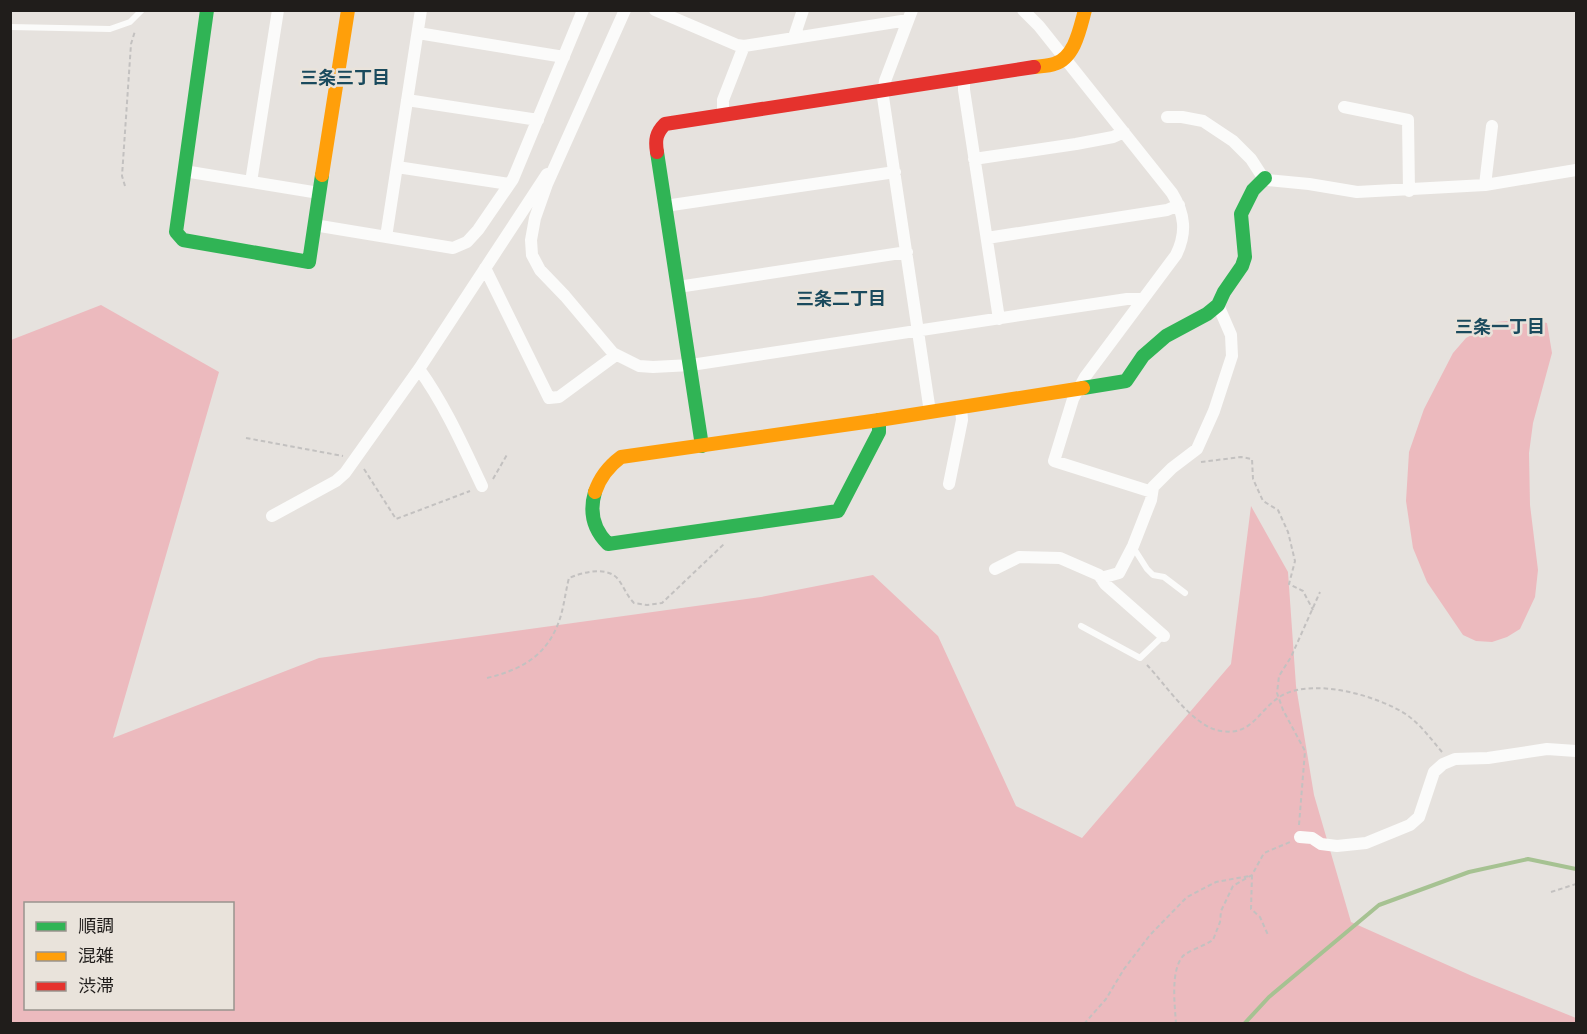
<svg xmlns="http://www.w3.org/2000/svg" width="1587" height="1034" viewBox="0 0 1587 1034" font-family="Mulish,'Noto Sans JP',sans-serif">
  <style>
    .forest { fill: #ecbabe; fill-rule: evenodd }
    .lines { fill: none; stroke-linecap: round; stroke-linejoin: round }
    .stream { stroke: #a6c292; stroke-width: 4 }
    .path { stroke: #c3c1c0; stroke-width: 2; stroke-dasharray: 4.5 3; stroke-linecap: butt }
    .lane { stroke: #fbfbfa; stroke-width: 6 }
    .street { stroke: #fbfbfa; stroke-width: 12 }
    .fast { stroke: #30b455; stroke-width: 14 }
    .slow { stroke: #ff9f0a; stroke-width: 14 }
    .jam { stroke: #e5322d; stroke-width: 14 }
    .labels { text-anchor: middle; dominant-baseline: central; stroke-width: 5; stroke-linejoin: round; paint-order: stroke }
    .neighbourhood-label { font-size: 18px; font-weight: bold; fill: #1a4a5d; stroke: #e9e3db }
  </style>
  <rect width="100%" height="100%" fill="#e6e2de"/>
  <path class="forest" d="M101,305l118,67 -106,366 206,-80 442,-61 112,-22 65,61 78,170 66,32 149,-174 20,-158 37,66 8,114 18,109 37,127 121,54 104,42v6h-1565v-684zM26,904h206v104h-206z
    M1530,319l17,4 5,30 -19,70 -4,30 1,52 8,65 -3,27 -15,32 -13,8 -15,5 -16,-1 -13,-6 -36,-53 -14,-34 -7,-47 3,-49 15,-43 29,-56 13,-15 30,-16z"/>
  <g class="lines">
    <path class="stream" d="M1244,1024l25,-27 110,-92 90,-33 59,-13 48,10"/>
    <path class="path" d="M125,186l-3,-10 9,-132 4,-13
      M246,438l97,18
      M1201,462l40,-5 11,2 1,20 10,22 15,9 10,22 7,29 -6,23 14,7 10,19
      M364,469l32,50 74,-28
      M493,479l15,-26
      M1147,665c19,20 46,62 74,66 32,5 37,-21 60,-35 32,-19 98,0 126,19 14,10 24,24 35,37
      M487,678c33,-8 58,-21 71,-54 6,-15 7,-31 11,-46 14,-6 38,-12 49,1 6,8 9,17 16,24l13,2 15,-2 62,-59
      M1299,825l6,-74 -22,-41 -6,-17 2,-17 12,-19 29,-65
      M1252,875l-1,34 9,8 8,18
      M1551,892l25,-8
      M1084,1024l22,-25 18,-30 26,-34 37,-38 29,-15 33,-6
      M1176,1024c-1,-18 -6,-53 7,-68 5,-5 23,-11 30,-16l7,-18 1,-11 12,-25 19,-11 12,-22 26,-11"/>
    <path class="lane" d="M10,27l100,2 20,-7 12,-12
      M1133,547l14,22 6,6 11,2 21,16
      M1081,626l59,32 23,-22"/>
    <path class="street" d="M625,10l-78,174 -12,34 -4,22 1,15 8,15 25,26 48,57 26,13 14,1 38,-2 436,-66h15
      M655,10l82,35 7,1 164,-26
      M912,10l-27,71 -2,16 47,315
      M1023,10l16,16 133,167c13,21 15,40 4,62l-91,122 -12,22 -19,62 98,31
      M418,33l146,24
      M794,37l9,-27
      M964,78v12l35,229
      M407,100l131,20
      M1344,107l64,13 1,71
      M723,115v-15l21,-54
      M1167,117h15l21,4 30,20 18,18 11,17 6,4 41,4 48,8 128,-7 91,-15
      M974,159l102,-15 37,-7 11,-5
      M397,167l112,17
      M184,171l135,22
      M251,182l27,-172
      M1485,185l7,-59
      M665,206l230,-34
      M314,225l139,23 14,-6 11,-12 35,-51 70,-169
      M386,237l35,-227
      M987,238l180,-28 12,-5
      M485,268l64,130 10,-1 57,-42
      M678,287l229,-35
      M419,369c26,36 44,77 63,117
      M949,484l13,-64 -1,-13
      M272,516l64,-35 9,-8 74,-104 128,-195
      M995,569l24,-12 41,1 39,17 6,9 59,52
      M1101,578l18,-5 14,-27 18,-46 2,-13 19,-19 25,-19 17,-38 18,-55 -1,-21 -13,-30
      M1300,837l12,1 9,6 16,2 29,-3 44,-18 9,-8 15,-45 9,-8 12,-5 33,-1 59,-9 29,2"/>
    <path class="fast" d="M207,10l-31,222 7,8 126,22 13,-87
      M657,152l45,294
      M1083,388l43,-7 17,-25 23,-20 41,-22 11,-9 6,-13 18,-26 3,-9 -4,-43 12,-24 12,-12
      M595,492c-6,20 -2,37 13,52l230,-33 41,-79v-12"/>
    <path class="slow" d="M1034,67c6,-1 14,-1 20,-3 21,-6 26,-36 31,-54
      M322,175l26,-165
      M595,492c5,-15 14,-26 26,-35l258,-37 204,-32"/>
    <path class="jam" d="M657,152c-2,-12 -1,-19 8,-28l369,-57"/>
  </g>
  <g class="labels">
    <g class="neighbourhood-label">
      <text x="345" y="77">三条三丁目</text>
      <text x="841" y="298">三条二丁目</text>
      <text x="1500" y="326">三条一丁目</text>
    </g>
  </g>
  <rect width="1587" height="1034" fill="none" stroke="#201d1b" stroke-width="24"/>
  <rect x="24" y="902" width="210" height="108" fill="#e9e3db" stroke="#99948e" stroke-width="1.5"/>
  <rect x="36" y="922" width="30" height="9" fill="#30b455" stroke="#99948e" stroke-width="1.5"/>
  <text x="78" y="932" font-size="18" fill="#201d1b">順調</text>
  <rect x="36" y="952" width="30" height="9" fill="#ff9f0a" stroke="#99948e" stroke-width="1.5"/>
  <text x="78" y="962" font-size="18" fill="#201d1b">混雑</text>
  <rect x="36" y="982" width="30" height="9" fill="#e5322d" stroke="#99948e" stroke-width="1.5"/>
  <text x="78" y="992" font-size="18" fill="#201d1b">渋滞</text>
</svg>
